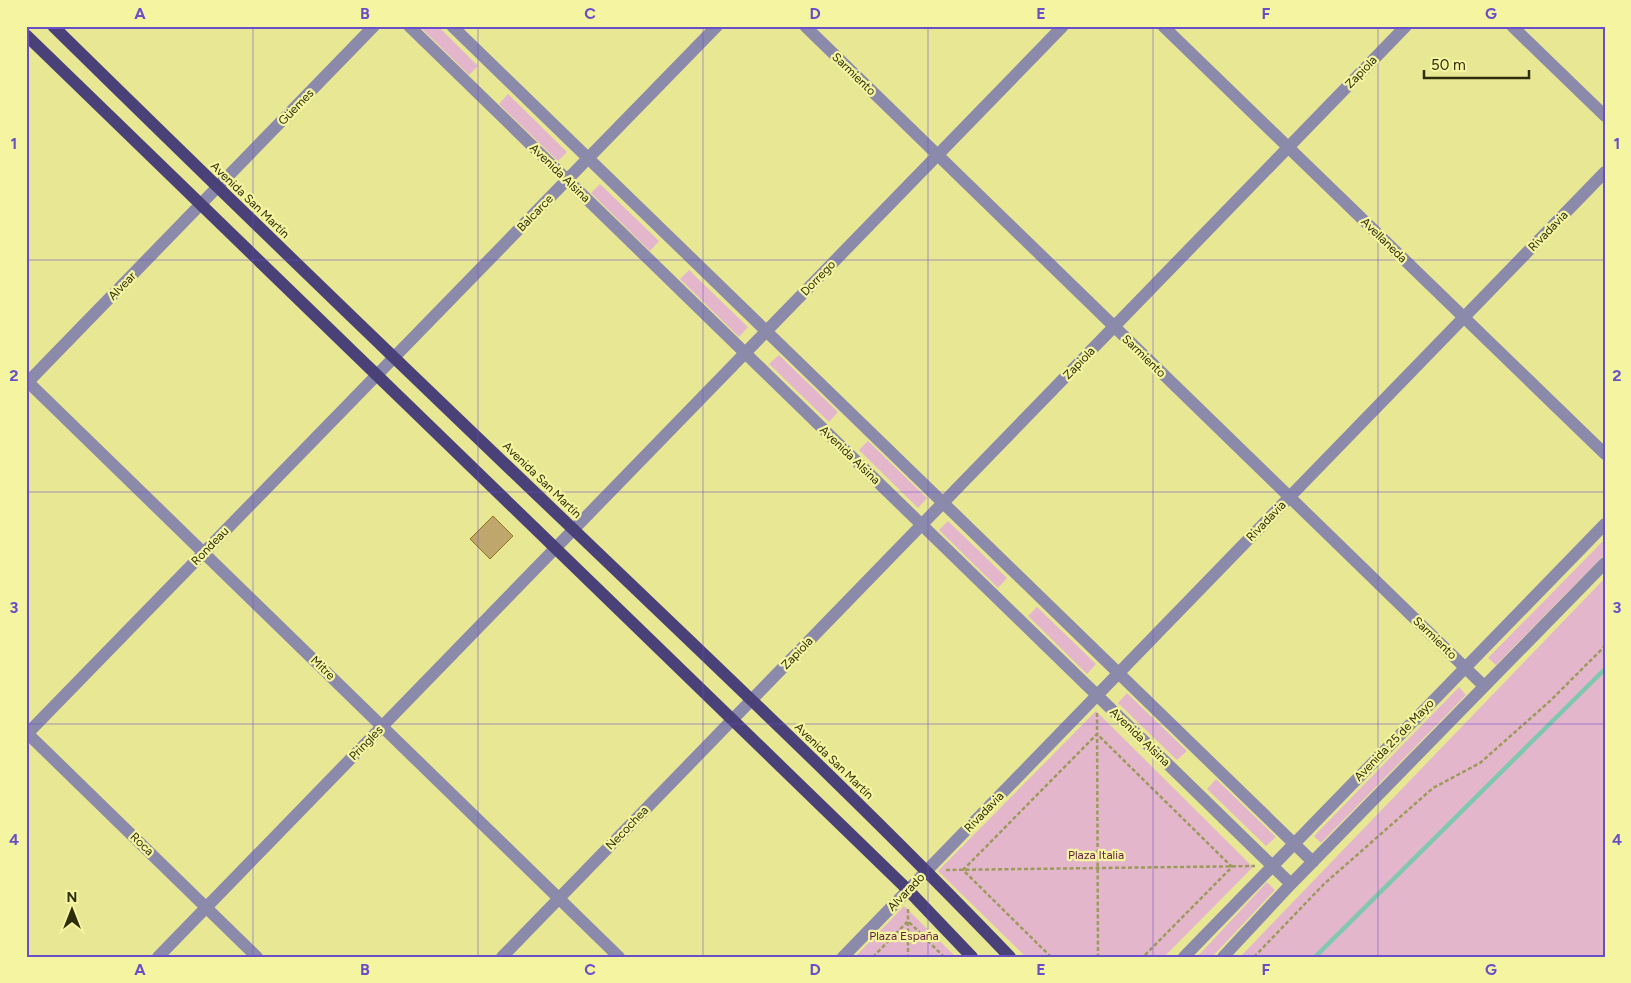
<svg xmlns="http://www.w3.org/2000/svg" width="1631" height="983" viewBox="0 0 1631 983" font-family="Figtree,sans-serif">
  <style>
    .green { fill: #e4b6cc }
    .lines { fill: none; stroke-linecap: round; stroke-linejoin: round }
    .stream { stroke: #81c7ad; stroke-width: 4.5 }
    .building { fill: #bea66d; stroke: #8f721d }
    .path { stroke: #9b9a5b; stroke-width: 2.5; stroke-dasharray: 4 2.5; stroke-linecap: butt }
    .minor { stroke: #8c8aaa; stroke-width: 12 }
    .major { stroke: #494178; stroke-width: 12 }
    .grid { fill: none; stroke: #684fc8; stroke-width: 1; stroke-opacity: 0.55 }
    .labels { text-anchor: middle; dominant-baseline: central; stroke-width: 4.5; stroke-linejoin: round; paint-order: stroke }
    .street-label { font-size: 12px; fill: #2e2d0a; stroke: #f5f5a1 }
    .park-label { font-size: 12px; fill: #631d46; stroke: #f5f5a1 }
    .neatline { fill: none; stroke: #684fc8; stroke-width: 2 }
    .grid-label { font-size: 16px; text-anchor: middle; font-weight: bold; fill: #684fc8 }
  </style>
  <rect width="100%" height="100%" fill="#e8e894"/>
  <path class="green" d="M419,26h19l40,40 -9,9z
    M508,94l59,58 -9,9 -59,-57z
    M600,184l59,57 -9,10 -59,-58z
    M689,270l59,57 -9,10 -59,-58z
    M779,355l59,57 -9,10 -60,-58z
    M868,441l59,57 -9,10 -59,-58z
    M948,521l59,57 -9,10 -59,-58z
    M1605,539v15l-109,111 -8,-7z
    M1605,578v379h-365z
    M1037,607l59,57 -9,10 -59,-58z
    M1459,687l7,8 -145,148 -7,-7z
    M1127,693l60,58 -10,9 -59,-57z
    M1096,711l157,156 -89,90h-138l-88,-86z
    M1216,779l60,58 -10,9 -59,-57z
    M1267,882l8,8 -63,67h-15z
    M904,906l52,51h-101z"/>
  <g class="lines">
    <path class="stream" d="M1315,957l290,-288"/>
  </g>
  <path class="building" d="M493,516l20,20 -23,23 -20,-20z"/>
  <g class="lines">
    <path class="path" d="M1097,713l1,244
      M946,870l309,-4
      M908,909v48
      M873,957l35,-36 36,36
      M1051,957l-88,-87 134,-136 135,133 -89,90
      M1254,957l70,-73 109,-96 47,-25 70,-62 55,-55"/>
    <path class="minor" d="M409,26l882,858
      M452,26l861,836
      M805,26l679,660
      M1163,26l442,428
      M1512,26l93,90
      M26,380l593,577
      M26,384l348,-358
      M26,732l231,225
      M26,735l691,-709
      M158,957l905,-931
      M502,957l904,-931
      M843,957l762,-785
      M1184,957l421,-433
      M1223,957l68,-73 314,-321"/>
    <path class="major" d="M53,26c172,169 346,337 521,504 147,141 295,280 436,427
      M26,35l882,855 64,67"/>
  </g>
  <path class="grid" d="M253,26v931M478,26v931M703,26v931M928,26v931M1153,26v931M1378,26v931M26,260h1579M26,492h1579M26,724h1579"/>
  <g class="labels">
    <g class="street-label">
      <text transform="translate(1361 72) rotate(-46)">Zapiola</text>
      <text transform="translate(854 74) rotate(44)">Sarmiento</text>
      <text transform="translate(296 107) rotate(-46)">Güemes</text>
      <text transform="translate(560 173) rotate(44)">Avenida Alsina</text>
      <text transform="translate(250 200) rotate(44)">Avenida San Martín</text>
      <text transform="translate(535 213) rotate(-46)">Balcarce</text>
      <text transform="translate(1548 231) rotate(-46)">Rivadavia</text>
      <text transform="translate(1384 240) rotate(44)">Avellaneda</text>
      <text transform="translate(818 278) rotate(-46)">Dorrego</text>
      <text transform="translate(122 286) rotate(-46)">Alvear</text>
      <text transform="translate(1144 356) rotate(44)">Sarmiento</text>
      <text transform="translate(1079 363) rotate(-46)">Zapiola</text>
      <text transform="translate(850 455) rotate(44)">Avenida Alsina</text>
      <text transform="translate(542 480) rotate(44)">Avenida San Martín</text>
      <text transform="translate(1266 521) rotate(-46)">Rivadavia</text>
      <text transform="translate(210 546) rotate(-46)">Rondeau</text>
      <text transform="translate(1435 638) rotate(44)">Sarmiento</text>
      <text transform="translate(797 653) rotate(-46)">Zapiola</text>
      <text transform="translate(323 668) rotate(44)">Mitre</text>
      <text transform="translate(1140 737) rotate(44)">Avenida Alsina</text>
      <text transform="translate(1394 740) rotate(-46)">Avenida 25 de Mayo</text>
      <text transform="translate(366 743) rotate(-46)">Pringles</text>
      <text transform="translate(834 761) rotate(44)">Avenida San Martín</text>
      <text transform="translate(984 812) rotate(-46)">Rivadavia</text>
      <text transform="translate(627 828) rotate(-46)">Necochea</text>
      <text transform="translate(142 844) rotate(44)">Roca</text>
      <text transform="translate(906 892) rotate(-46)">Alvarado</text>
    </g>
    <g class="park-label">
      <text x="1096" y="855">Plaza Italia</text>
      <text x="904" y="936">Plaza España</text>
    </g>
  </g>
  <rect width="1631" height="983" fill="none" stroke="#f5f5a1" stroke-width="55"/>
  <g transform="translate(72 910)" stroke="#f5f5a1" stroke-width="4" paint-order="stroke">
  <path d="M0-4L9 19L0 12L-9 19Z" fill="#2e2d0a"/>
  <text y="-8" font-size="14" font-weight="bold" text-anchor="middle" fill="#2e2d0a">N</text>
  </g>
  <path d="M1424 70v8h105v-8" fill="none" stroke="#2e2d0a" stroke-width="2.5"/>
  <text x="1431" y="70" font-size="15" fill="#2e2d0a" stroke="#f5f5a1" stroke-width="4" paint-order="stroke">50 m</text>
  <rect x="28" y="28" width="1576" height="928" class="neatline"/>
  <g class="grid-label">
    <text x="140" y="19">A</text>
    <text x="365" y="19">B</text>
    <text x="590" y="19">C</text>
    <text x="815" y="19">D</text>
    <text x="1041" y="19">E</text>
    <text x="1266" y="19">F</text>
    <text x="1491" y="19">G</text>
    <text x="14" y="149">1</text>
    <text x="1617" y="149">1</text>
    <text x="14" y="381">2</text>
    <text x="1617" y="381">2</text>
    <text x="14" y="613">3</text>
    <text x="1617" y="613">3</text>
    <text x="14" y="845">4</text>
    <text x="1617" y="845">4</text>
    <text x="140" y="975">A</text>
    <text x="365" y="975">B</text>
    <text x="590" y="975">C</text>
    <text x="815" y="975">D</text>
    <text x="1041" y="975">E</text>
    <text x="1266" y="975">F</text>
    <text x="1491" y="975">G</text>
  </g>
</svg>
